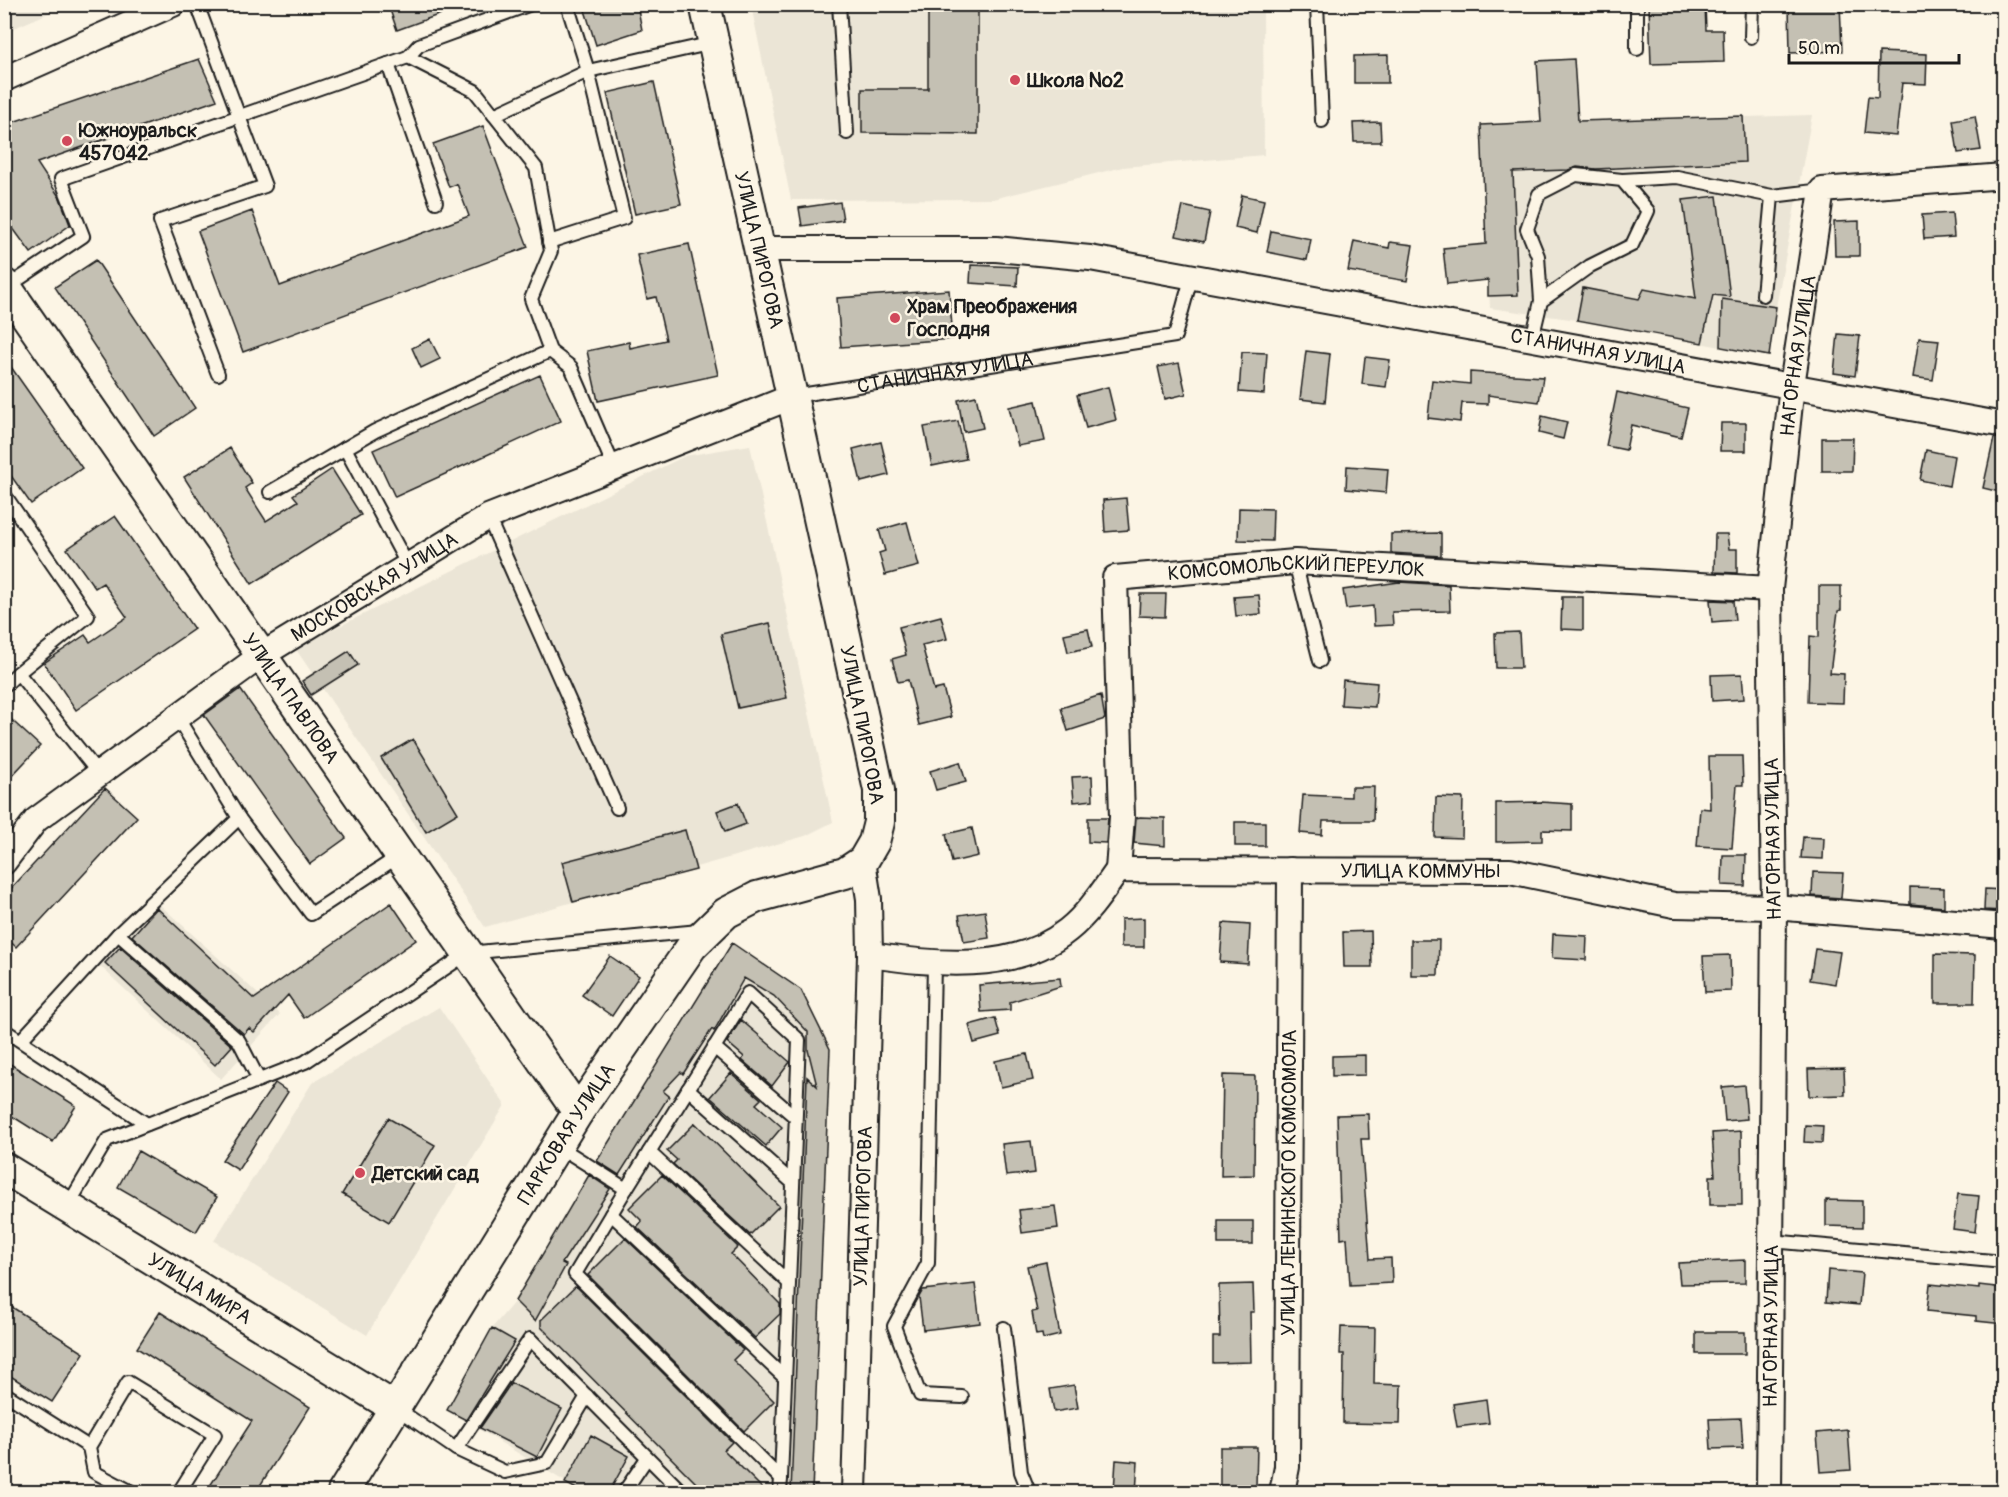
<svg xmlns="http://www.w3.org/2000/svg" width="2008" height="1497" viewBox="0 0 2008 1497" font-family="Pangolin,sans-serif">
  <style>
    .built { fill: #ebe5d6 }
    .building { fill: #c4c0b3; stroke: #1c1c1c; stroke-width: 1.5 }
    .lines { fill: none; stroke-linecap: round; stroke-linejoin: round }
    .service-casing { stroke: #1c1c1c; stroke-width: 16 }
    .minor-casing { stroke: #1c1c1c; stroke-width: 28 }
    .tertiary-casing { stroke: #1c1c1c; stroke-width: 34 }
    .service { stroke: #fcf5e5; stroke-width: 12 }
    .minor { stroke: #fcf5e5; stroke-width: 24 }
    .tertiary { stroke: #fcf5e5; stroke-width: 30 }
    .poi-dot { fill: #d1495b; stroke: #fcf5e5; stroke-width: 2 }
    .labels { text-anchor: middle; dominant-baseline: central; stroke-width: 5; stroke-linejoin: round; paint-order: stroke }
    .poi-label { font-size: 20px; font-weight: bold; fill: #1c1c1c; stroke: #fcf5e5; text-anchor: start }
    .street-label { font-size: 20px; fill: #1c1c1c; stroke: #fcf5e5 }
  </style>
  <rect width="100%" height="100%" fill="#fcf5e5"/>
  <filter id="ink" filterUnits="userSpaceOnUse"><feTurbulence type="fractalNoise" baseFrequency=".0167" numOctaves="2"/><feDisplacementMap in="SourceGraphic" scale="12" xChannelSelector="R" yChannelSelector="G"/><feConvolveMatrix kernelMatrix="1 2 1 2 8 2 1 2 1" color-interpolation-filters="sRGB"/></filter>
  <g filter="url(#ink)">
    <path class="built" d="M5,4h62v1l-62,27z
      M751,5h512l1,150 -141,12 -130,32 -202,1z
      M1812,115l-36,192 -7,49 -192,-36 -87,-12 -9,-183z
      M750,445l83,377 -28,14 -320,91 -190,-279 390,-192z
      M158,903l122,111 -59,65 -121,-113z
      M732,943l69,47 27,55 -16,447h-230l-135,-82 45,-82 23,-27 83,-142z
      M439,1007l66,98 -138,230 -153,-94 98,-158z"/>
    <path class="building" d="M388,4h71l1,3 -63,23z
      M583,4h54l5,26 -46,15z
      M928,4h50v130l-116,-1v-44h66z
      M1649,4h56l1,26h17l1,32 -73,2z
      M1789,4h51l2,47 -52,2z
      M1879,52l48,2 -1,30 -24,-1 -6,53 -32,-3 4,-36 10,1z
      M1388,55v28h-34v-27z
      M199,59l18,41 -180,63 23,35 10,27 -39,28 -27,-37v-91z
      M1574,59l4,62 165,-5 2,46 -149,7 -19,-2 -9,3 -55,2 5,123 -30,1v-16l-41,4 -4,-36 43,-4 -5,-119 60,-3 -4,-61z
      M654,82l27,122 -46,10 -28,-121z
      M1975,116l6,34 -23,3 -5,-33z
      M1380,122l1,20h-27l-1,-19z
      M483,126l45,121 -285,105 -45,-121 54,-20 28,75 189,-70 -12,-32 -8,3 -16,-43z
      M1242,195l22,5 -7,33 -22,-5z
      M1717,196l13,101 -17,-2 -11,48 -125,-23 6,-32 56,11 5,-10 52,10 -13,-99z
      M840,202l3,18 -41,6 -3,-18z
      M1183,206l27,6 -6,30 -28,-6z
      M1952,213l2,24 -30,2 -2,-24z
      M1859,221v35h-24l-1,-34z
      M1271,231l40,8 -4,21 -40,-8z
      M1354,241l35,7 1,-6 23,3 -6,36 -59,-10z
      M689,244l29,131 -120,26 -11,-50 42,-9 1,6 36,-8 -10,-43 -9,2 -10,-44z
      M96,260l99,148 -41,28 -99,-149z
      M971,265l47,2 -1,19 -47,-3z
      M949,290l4,49 -112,8 -4,-49z
      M1722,299l54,8 -7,49 -48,-9z
      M1838,334l22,2 -5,40 -21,-3z
      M1919,338l20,2 -6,40 -20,-3z
      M430,339l10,20 -19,9 -9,-20z
      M1306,351l24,3 -5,48 -25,-3z
      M1242,352l25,1 -3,41 -25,-2z
      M4,357l78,111 -51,36 -27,-38z
      M1365,357l25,3 -4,27 -24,-3z
      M1179,363l7,31 -21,5 -7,-32z
      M1470,372l73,5 -4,25 -51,-7v9l-26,-1 -2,19 -32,-4 4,-38 38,4z
      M540,375l21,46 -166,76 -22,-47z
      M1108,387l8,33 -30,8 -9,-33z
      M1617,392l71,16 -7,29 -50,-12 -5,25 -20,-4z
      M976,396l7,32 -19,4 -6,-32z
      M1036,401l9,40 -27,5 -9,-39z
      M1542,416l25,6 -4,17 -24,-6z
      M958,421l8,38 -34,7 -8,-39z
      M1721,423h25v28h-26z
      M1822,438h31l-1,33h-30z
      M1994,438l10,1v54l-21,-5z
      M881,442l8,33 -28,7 -8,-33z
      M230,448l22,35 -7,5 21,33 32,-20 -5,-6 39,-26 29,46 -109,69 -68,-107z
      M1926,450l28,6 -5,30 -29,-6z
      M1347,466l41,3 -2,24 -40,-4z
      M1126,498l3,32 -24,2 -2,-32z
      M1239,508l34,1 -1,32 -34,-1z
      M115,516l79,113 -118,81 -32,-47 41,-28 5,7 37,-25 -24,-34 -8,5 -28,-39z
      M907,522l12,44 -34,9 -6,-22 6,-2 -6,-21z
      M1441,533v23l-50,-3v-19z
      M1715,534h12l2,15h8v24l-23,-1z
      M1399,582l50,3 1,26 -58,1 1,13 -19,1 -1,-20 -27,3 -3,-19z
      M1819,586h22v24l-3,1 -8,62 14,1 -1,29 -35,-1 2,-66 9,1z
      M1140,594h26l-1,23 -26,-1z
      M1259,595l2,19 -25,2 -2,-19z
      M1562,597h21v33l-22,-1z
      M1710,600l23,1 2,19 -23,2z
      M941,616l6,23 -25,6 12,45 9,-2 8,29 -32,8 -11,-45 -10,2 -6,-23 14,-4 -7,-28z
      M770,623l17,75 -49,10 -17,-74z
      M1088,629l4,18 -24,5 -4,-18z
      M1519,632l2,36h-25l-1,-35z
      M349,651l9,14 -47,30 -9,-14z
      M1742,674l2,25 -32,2 -1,-26z
      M1343,680l34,3 -2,24 -34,-2z
      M240,689l106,149 -36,26 -106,-149z
      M1101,695l4,24 -37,12 -7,-23z
      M4,713l36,33 -36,38z
      M413,739l45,74 -32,19 -45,-74z
      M1709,756h33l1,29h-6l-5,63 -35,-2 3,-38 10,1z
      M960,762l6,20 -30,8 -6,-19z
      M1092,776l1,24 -19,2 -2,-25z
      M1351,787h23l-1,34h-50l-1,14 -22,-2 3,-38 48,2z
      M105,788l32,29 -121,130 -12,-11v-40z
      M1436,797l27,1 -1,40 -27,-1z
      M1541,802l31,2v27l-30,-1v11l-46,1v-39z
      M738,803l8,21 -21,8 -8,-21z
      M1140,817l25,1v28l-31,-3 2,-25z
      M1088,818h20l-2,25 -18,-1z
      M1235,822h30v24h-30z
      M972,828l6,28 -26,6 -6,-28z
      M685,830l11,40 -123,32 -11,-40z
      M1803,837l21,1 -1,21 -22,-1z
      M1723,855h23l-1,31 -23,-1z
      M1813,872l30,1 -2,25 -29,-2z
      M1910,887l34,1v19l-34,-3z
      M1985,889l19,1v21l-20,-1z
      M391,903l25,37 -112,78 -16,-23 -34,37 -5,-4 -5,6 -112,-98 25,-28 97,91z
      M985,911l4,27 -25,4 -5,-27z
      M1144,918v29h-23v-28z
      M1223,923l27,2 -2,39 -28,-2z
      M1371,931l1,36h-28l-1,-35z
      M1553,934l34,2 -1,24 -34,-2z
      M1411,940h28l-1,35h-27z
      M732,943l69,47 29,59 -18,443h-21l16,-415 10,9 -9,-36v-18l-34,-36 -30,-18 -30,53 -2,-2 -29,45 -2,-2 -18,19 6,5 -50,79 -22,-14z
      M120,947l112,99 -17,19 -110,-102z
      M1815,949l25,3 -5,32 -25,-4z
      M1935,954l40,1 -1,48h-39z
      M1730,955l1,36 -26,1 -2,-36z
      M610,956l29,20 -27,40 -30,-21z
      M1060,978l1,8 -51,16v8l-29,2 -2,-27z
      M995,1018l5,18 -26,7 -5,-18z
      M741,1020l49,42 -18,24 -30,-26 2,-3 -17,-15z
      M1027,1054l6,26 -32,7 -6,-26z
      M1365,1055v20l-33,1v-20z
      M4,1060l72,46 -23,36 -49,-31z
      M1844,1068l1,27 -36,1 -1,-27z
      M731,1073l30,26 -5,5 26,23 -16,19 -56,-49z
      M1223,1075l32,1 -1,99 -33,1z
      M275,1083l13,9 -50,78 -16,-10z
      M1744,1085l3,34 -22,2 -3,-34z
      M1368,1114l1,25h-8l9,120 21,-1 1,25 -42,2 -3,-47 -6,1 -4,-124z
      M388,1118l47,27 -46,77 -47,-28z
      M695,1123l84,83 -29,29 -77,-71 4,-4 -10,-9z
      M1805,1125l18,1 -1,17 -18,-1z
      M1741,1131l1,74h-32v-29h5l-3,-43z
      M1031,1141l4,32 -29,3 -4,-32z
      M138,1151l79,46 -21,35 -78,-45z
      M589,1175l21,14 -48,74 4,2 -31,56 -20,-20z
      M662,1175l76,72 -7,7 49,50v10l-25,24 -118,-111 5,-6 -13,-13z
      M1958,1194l21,2 -4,36 -22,-3z
      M1826,1200l36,1v26l-36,-1z
      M1055,1206l3,22 -36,5 -3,-23z
      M1218,1221h35v23h-35z
      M625,1238l118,112 -10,10 41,41 -30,30 -156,-156z
      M1745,1260v23l-65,1 -2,-21z
      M1046,1262l14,73 -17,4 -1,-5 -6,1 -4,-23 5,-1 -10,-45z
      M1828,1270l34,3 -3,32 -33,-3z
      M975,1284l5,39 -57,7 -4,-33 4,-7z
      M1253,1284l1,28h-4l1,50 -38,1v-26h7l-1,-52z
      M1930,1284l49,5v-4l25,3v36l-28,-3v-5l-49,-5z
      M576,1286l156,156 -8,8 42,42h-61l-164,-165v-7z
      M4,1302l80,51 -32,49 -48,-30z
      M160,1312l150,95 -54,85h-50l46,-71 -115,-73z
      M1341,1327l34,1 -1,56 27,1 -1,39 -57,-1 1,-69h-4z
      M492,1328l23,13 -49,79 -19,-10z
      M1696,1332h49v22h-49z
      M511,1383l51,26 -25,48 -57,-29z
      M1074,1385l4,23 -24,4 -4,-23z
      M1486,1399l3,24 -32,4 -4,-23z
      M1741,1418l2,30 -32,1 -2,-30z
      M1848,1430l3,40 -31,2 -3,-39z
      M591,1435l38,21 -20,36h-27l-17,-9z
      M1220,1447h37l-1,39h-36z
      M1116,1460l22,2 -2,30 -22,-1z"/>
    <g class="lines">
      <defs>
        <g id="service">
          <path d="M197,4l68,182 -105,35 58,153"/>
          <path d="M839,4l8,129"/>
          <path d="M1317,4l5,117"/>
          <path d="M1637,4v45"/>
          <path d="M1751,37l1,-33"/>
          <path d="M408,57l11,-12 112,-41"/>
          <path d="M388,64l48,138"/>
          <path d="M494,115l94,-44 125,-28"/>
          <path d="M1622,180l55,-3 95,19"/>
          <path d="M549,242l75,-24 -36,-147 -21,-67"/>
          <path d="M7,287l76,-51 -22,-57 347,-122 67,34 61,77 15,83 -20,48 19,52 -175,80 -105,61"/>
          <path d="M1763,295l9,-99 50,-6"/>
          <path d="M1532,339l9,-38 49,-35 42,-21 16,-34 -26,-31 -46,-5 -37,19 -12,35 11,27 3,45"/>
          <path d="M550,351l21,16 43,100"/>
          <path id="s1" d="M794,396l381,-60 17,-61"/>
          <path d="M345,448l63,118"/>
          <path d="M4,494l84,122 -70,57 81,101"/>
          <path d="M488,517l129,291"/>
          <path d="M1295,562l25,99"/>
          <path d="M4,686l14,-13"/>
          <path d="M177,717l62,101 -121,116 121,107 20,39"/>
          <path d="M239,818l72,96 88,-58"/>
          <path d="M934,964l-6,299 -34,63 26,69 42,2"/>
          <path d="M4,1030l143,94"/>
          <path d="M22,1039l96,-105"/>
          <path d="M714,1047l81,70"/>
          <path d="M688,1089l105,94"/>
          <path d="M558,1146l68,43 -51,85 206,205 -1,13"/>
          <path d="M649,1152l140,131"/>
          <path d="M626,1189l122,-196 51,47 -18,439"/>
          <path d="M67,1207l40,-67 198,-78 163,-109 231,-22"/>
          <path d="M611,1214l174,164"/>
          <path d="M1771,1241l233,21"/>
          <path d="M1004,1328l17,144 8,20"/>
          <path d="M4,1393l85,54"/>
          <path d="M396,1408l60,41 74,-110 152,153"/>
          <path d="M456,1449l49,23 42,-9 40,-67"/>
          <path d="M132,1492l-38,-20 -5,-25 39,-65 87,53 -36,57"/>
          <path d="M624,1492l23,-34"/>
        </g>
        <g id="minor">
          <path d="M4,79l169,-75"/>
          <path id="s2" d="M758,249h238l94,9 914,167"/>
          <path id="s3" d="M4,862l32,-42 226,-165 226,-138 306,-121"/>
          <path id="s4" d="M1118,870l4,-53 -7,-239 180,-16 475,27"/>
          <path id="s5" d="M870,955c63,9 144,19 198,-25 20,-16 35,-39 50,-60l392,1 164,34 100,2 230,19"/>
          <path id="s6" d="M854,1492l16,-537 -1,-56 -6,-38"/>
          <path id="s7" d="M1282,1492l5,-25 3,-597"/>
          <path id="s8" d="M1769,1492l5,-585 -4,-318 22,-204 30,-195 182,-14"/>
        </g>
        <g id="tertiary">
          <path id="s9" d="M4,284l574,828"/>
          <path id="s10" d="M4,1168l390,239"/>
          <path id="s11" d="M343,1492l235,-380 114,-166 34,-33 31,-16 88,-24 18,-12 11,-19 5,-20v-32c-57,-262 -117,-523 -174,-786"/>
        </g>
      </defs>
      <use href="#service" class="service-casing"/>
      <use href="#minor" class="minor-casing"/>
      <use href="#tertiary" class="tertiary-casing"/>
      <use href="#service" class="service"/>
      <use href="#minor" class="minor"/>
      <use href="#tertiary" class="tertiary"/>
    </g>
  </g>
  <g class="poi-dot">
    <circle cx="1015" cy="80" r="6"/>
    <circle cx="67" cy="141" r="6"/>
    <circle cx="895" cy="318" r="6"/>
    <circle cx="360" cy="1173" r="6"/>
  </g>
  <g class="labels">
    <g class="poi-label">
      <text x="1027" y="80">Школа №2</text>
      <text x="79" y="130">Южноуральск<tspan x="79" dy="23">457042</tspan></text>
      <text x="907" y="306">Храм Преображения<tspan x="907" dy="23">Господня</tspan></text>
      <text x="372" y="1173">Детский сад</text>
    </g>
    <g class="street-label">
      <text transform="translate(759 250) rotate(77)">УЛИЦА ПИРОГОВА</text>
      <text stroke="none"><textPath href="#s2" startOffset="849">СТАНИЧНАЯ УЛИЦА</textPath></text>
      <text stroke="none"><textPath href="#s8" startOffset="1138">НАГОРНАЯ УЛИЦА</textPath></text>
      <text stroke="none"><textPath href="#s1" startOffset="153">СТАНИЧНАЯ УЛИЦА</textPath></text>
      <text stroke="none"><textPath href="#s4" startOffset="474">КОМСОМОЛЬСКИЙ ПЕРЕУЛОК</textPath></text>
      <text stroke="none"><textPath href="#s3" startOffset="464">МОСКОВСКАЯ УЛИЦА</textPath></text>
      <text stroke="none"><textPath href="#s9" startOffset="504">УЛИЦА ПАВЛОВА</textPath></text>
      <text transform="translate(862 725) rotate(79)">УЛИЦА ПИРОГОВА</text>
      <text transform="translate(1773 839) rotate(-91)">НАГОРНАЯ УЛИЦА</text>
      <text stroke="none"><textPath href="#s5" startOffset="586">УЛИЦА КОММУНЫ</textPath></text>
      <text stroke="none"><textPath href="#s11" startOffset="422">ПАРКОВАЯ УЛИЦА</textPath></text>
      <text stroke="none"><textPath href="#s7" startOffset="310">УЛИЦА ЛЕНИНСКОГО КОМСОМОЛА</textPath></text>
      <text stroke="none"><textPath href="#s6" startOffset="286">УЛИЦА ПИРОГОВА</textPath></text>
      <text stroke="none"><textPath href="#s10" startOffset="230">УЛИЦА МИРА</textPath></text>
      <text stroke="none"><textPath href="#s8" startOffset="166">НАГОРНАЯ УЛИЦА</textPath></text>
    </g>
  </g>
  <rect width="2008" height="1497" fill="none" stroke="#fcf5e5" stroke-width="24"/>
  <rect x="12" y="12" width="1984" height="1473" fill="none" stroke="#1c1c1c" stroke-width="2" filter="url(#ink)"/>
  <path d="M1789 54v9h170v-9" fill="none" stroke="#1c1c1c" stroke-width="3"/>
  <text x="1798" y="54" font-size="18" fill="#1c1c1c" stroke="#fcf5e5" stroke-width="4.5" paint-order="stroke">50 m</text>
</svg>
